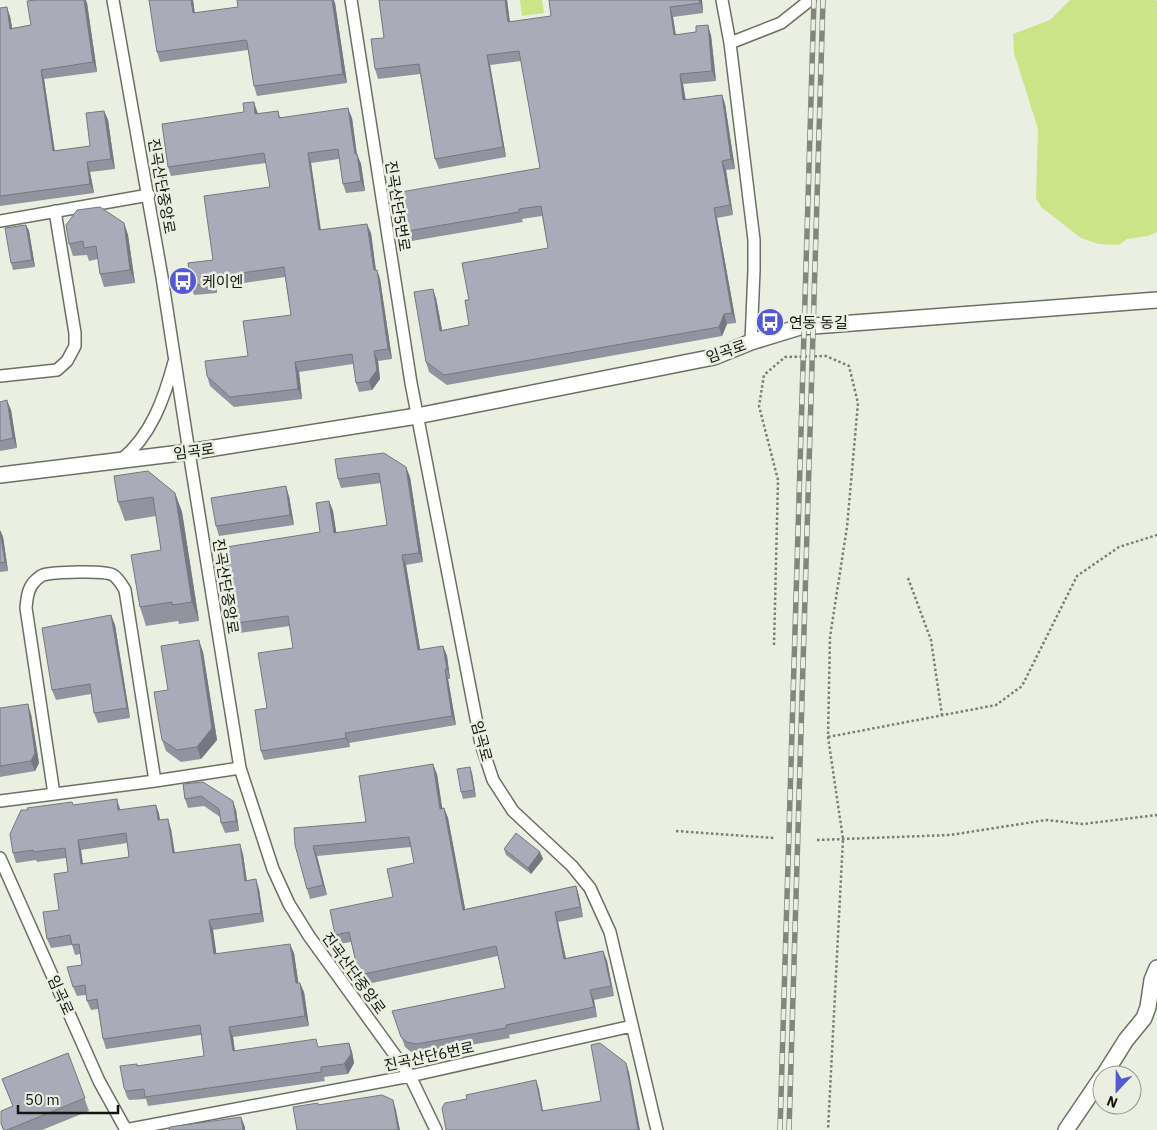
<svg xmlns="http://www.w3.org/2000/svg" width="1157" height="1130" viewBox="0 0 1157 1130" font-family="'IBM Plex Sans','Noto Sans KR',sans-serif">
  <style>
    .green { fill: #cce488 }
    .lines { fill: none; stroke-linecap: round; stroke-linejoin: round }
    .street-casing { stroke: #6c7064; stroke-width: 14 }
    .secondary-casing { stroke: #6c7064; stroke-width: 18 }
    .path { stroke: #7b7e75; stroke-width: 2.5; stroke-dasharray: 2.5 2.5; stroke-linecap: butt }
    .street { stroke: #fff; stroke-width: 11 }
    .secondary { stroke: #fff; stroke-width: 15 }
    .rail-casing { stroke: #83867d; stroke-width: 5.5 }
    .rail { stroke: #ebefe2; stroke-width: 4; stroke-dasharray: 11; stroke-linecap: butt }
    .wall { fill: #91949e; fill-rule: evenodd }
    .shaded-wall { fill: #767881 }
    .building { fill: #a9acb8; stroke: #767881; fill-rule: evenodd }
    .labels { text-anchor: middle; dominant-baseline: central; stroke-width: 5; stroke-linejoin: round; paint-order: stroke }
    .street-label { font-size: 15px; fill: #131510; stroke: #ebefe2 }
    .poi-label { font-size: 15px; fill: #131510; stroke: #ebefe2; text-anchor: start }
  </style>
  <rect width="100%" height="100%" fill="#ebefe2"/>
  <path class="green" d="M520,0h22l2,13 -22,3z
    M1070,0h86l1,2v230l-9,4 -21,3 -8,6 -20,-1 -18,-6 -40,-31 -5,-9 2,-69 -24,-76 -1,-19 37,-14z"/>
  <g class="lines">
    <defs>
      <path id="street" d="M113,0l49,277 27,175 51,316 33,101 16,35 20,32 101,140 26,54
        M351,0l60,383 70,361 12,36 20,31 59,55 18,22 20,44 47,198
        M722,0l8,43 24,197v30l-3,72
        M730,43l51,-20 29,-23
        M0,221l149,-26
        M0,376l57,-6 10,-9 8,-15v-13l-20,-122
        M121,460c30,-24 43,-61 53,-98
        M54,794l-28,-186c1,-11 2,-21 10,-28 1,-1 6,-5 7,-5 10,-3 61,-5 70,0 5,3 9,10 12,15l30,191
        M0,801l155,-20 85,-13
        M0,858l99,223 27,49
        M125,1130l285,-54 222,-50"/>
      <path id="secondary" d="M0,475l189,-23 228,-36 297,-59 37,-15 49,-15 357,-27
        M1104,1075l22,-35 18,-22 4,-11 4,-27 5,-12
        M1066,1130l36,-53"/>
    </defs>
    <use href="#street" class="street-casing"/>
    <use href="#secondary" class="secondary-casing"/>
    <path class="path" d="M908,578l23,62 11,75
      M774,645l4,-165 -19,-74 5,-31 21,-18 41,-1 23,10 9,37 -11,124 -17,110 -2,100 15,102 -15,291
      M828,737l168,-32 26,-19 55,-110 42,-29 38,-12
      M676,831l98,7
      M817,840l133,-5 96,-15 37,4 74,-9"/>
    <use href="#street" class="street"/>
    <use href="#secondary" class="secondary"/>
    <defs>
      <path id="rail" d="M780,1130l34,-1130
        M789,1130l34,-1130"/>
    </defs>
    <use href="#rail" class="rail-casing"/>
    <use href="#rail" class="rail"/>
  </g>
  <path class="wall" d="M149,0h44l2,13 140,-10 12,80 -90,13 -3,-10 -6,-36 -88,12 -3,-10z
    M379,0h128l3,22 41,-6 -2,-16h153l1,13 -30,4 3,18h35l5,46 -33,3 3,16 36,-5 3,9 10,65 -9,1 7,45 -16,3 19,105 -9,1 -5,12 -275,49 -18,-13 -3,-10 10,-64 6,32 27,-5v-25l79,-52 -6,-32 -20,3 1,3 -117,20 -4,-10 138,-64 -19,-107 -31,4 16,92 -67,12 -4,-10 -15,-85 -42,5 -3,-10 9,-31z
    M87,3l10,69 -53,7 11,72 35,-5 14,-35 4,9 7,49 -25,3 4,21 -94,13v-198l10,8 2,12 19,-3z
    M257,111l1,3 20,-3 2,6 72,1 5,36 4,10 4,27 -19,2 -3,-9 -4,-25 -28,4 10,67 50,3 5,37h1l3,9 12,80 -14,2 2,18 -8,11 -13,2 -3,-9 -3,-19 -54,8 3,27 -68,8 -24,-21 -3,-10 41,-20 43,-41 -6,-38 -69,10 1,6 -23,2 -3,-9 22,-26 57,-73 -4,-24 -95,13 -3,-9 76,-55z
    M124,223l4,12 7,48 -31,4 -4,-13 -2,-15 -9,2 -2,-6 -14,1 -4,-12z
    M26,225l3,6 6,36 -22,3 -2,-7z
    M0,402l11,8 6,38 -17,3z
    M406,467l4,10 13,85 -17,3 14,85 23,-4 4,10 3,23h-2l8,46 -107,18 1,4 -86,13 -3,-9 6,-43 26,-60 -3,-22 -51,7 -3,-10 -4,-24h-2l-3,-10 93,-57 9,-31 4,10 3,22 51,-8 -6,-42 -40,5 -3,-9z
    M175,493l7,19 17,109 -20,3 -1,-3 -32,5 -6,-19 21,-57 -5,-34 -31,5 -7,-19z
    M289,496l5,29 -75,11 -3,-10z
    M0,530l3,7 5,34 -8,1z
    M111,615l4,10 15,93 -32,5 -4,-10 -3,-19 -35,6 -4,-10z
    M203,652l14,88 -16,19 -20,3 -15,-11 -4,-11z
    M0,708l31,6 8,49 -4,8 -35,6z
    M472,773l4,24 -13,2 -2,-7z
    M437,774l5,35 2,-1 4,10 17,91 111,-23 3,10 4,21 -25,5 8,36 37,-7 4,10 7,35 -20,4 3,17 -88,18 1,3 -90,16 -9,-2 -6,-5 -13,-36 113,-23 -7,-32 -135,29 -4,-10 -8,-33 -12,2 -4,-9 58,-38 21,-34 -3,-16 -94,9 10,39 -17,4 -3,-10 -12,-44 71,-23z
    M183,784l53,26 3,21 -14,2 -4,-10 -1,-6 -16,-11 -16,2 -3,-9z
    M73,805l47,5 36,-5 3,9 1,6 11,9 4,24 68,1 4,27 12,8 5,33 -51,8 3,24 78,-1 4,30 6,9 5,34 -76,11 2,14 84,-4 30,-4 3,9 2,11 -6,11 -24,3 1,4 -177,25 -2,-7 -17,1 -2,-3 -3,-9 13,-22 67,-10 -3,-21 -95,14 -3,-10 -5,-30 -7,1 -4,-9 -1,-6 -9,1 -4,-9 9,-22 -2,-11 -5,1 -3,-10 -21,3 -4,-9 12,-29 9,-38 -2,-14 -29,4 -1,-2 -20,3 -3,-10zM127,843l2,14 -46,7 -2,-14z
    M504,849l36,3 3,7 -12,15 -25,-19z
    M68,1053l21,58 -47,19h-39l-2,-6 12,-18 -11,-27z"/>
  <path class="shaded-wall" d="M84,0h2l1,3 10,69 -4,-10z
    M191,0h2l3,23 -3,-10z
    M332,0h2l1,3 12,80 -4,-9z
    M505,0h2l4,32 -3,-10z
    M699,0h3l1,13 -3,-10z
    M7,7l3,9 4,22 -4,-9z
    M670,7l3,10 4,28 -3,-10z
    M708,25l3,10 5,46 -4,-10z
    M487,55l3,10 16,92 -3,-10z
    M41,70l3,9 12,82 -3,-10z
    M680,74l3,10 4,26 -4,-10z
    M722,95l3,9 10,65 -4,-10z
    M254,102l3,9 2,13 -4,-10z
    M348,108l4,10 6,46 -3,-10z
    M104,111l4,9 7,49 -4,-10z
    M308,153l3,10 11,77 -3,-10z
    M357,154l4,10 4,27 -4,-10z
    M722,161l4,9 7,45 -3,-10z
    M87,162l3,10 4,21 -4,-9z
    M714,208l3,10 19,105 -4,-10z
    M124,223l4,12 7,48 -5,-13z
    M367,224l4,9 6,47 -3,-10z
    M26,225l3,6 6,36 -3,-7z
    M377,270l3,9 12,80 -4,-10z
    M213,277l3,10 1,6 -4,-10z
    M433,289l3,9 8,42 -4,-9z
    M724,314l3,10 -5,12 -3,-9z
    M374,351l4,10 2,18 -8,11 -3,-9z
    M295,362l4,10 3,27 -4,-10z
    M7,400l4,10 6,38 -4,-10z
    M406,467l4,10 13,85 -4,-9z
    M286,486l3,10 5,29 -4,-10z
    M175,493l7,19 17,109 -7,-19z
    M329,501l4,10 5,32 -4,-10z
    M0,530l3,7 5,34 -3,-9z
    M402,555l4,10 16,95 -4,-10z
    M111,615l4,10 15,93 -3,-10z
    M199,640l4,12 14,88 -16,19 -4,-12z
    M443,646l4,10 3,23 -3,-10z
    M445,669l3,10 8,46 -4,-9z
    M28,704l3,10 8,49 -4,8 -4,-10z
    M345,733l4,10 1,4 -4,-9z
    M433,764l4,10 7,45 -4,-10z
    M470,767l2,6 4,24 -2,-7z
    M117,799l3,10 2,11 -4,-10z
    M233,801l3,9 3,21 -3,-10z
    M156,805l3,9 2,16 -3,-10z
    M444,808l4,10 19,101 -4,-9z
    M168,819l3,10 5,34 -3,-10z
    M78,840l3,10 3,24 -3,-10z
    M240,844l3,10 5,37 -3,-10z
    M313,846l4,10 10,39 -4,-10z
    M540,852l3,7 -12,15 -3,-6z
    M256,879l3,10 5,33 -3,-9z
    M576,886l3,10 4,21 -3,-10z
    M555,912l3,10 10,47 -4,-10z
    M209,920l4,10 5,34 -4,-10z
    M290,944l4,9 6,40 -4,-10z
    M603,951l4,10 7,35 -3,-10z
    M300,983l4,9 5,34 -4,-10z
    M590,990l4,10 3,17 -3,-10z
    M229,1027l4,10 3,24 -3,-10z
    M349,1043l3,9 2,11 -6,11 -4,-10z
    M626,1063l3,9 11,58h-2z
    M536,1080l3,9 6,32 -3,-10z
    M393,1100l3,10 4,20h-2z
    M241,1117l4,10v3h-2z"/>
  <path class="building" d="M36,0h48l9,62 -52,8 12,81 37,-5 -4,-33 18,-2 7,48 -24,3 3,22 -90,12v-188l7,-1 3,22 21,-4 -4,-24z
    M149,0h42l2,13 45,-6 -1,-7h95l11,74 -89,12 -7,-44 -1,-2 -89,12z
    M379,0h126l3,22 43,-6 -2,-16h150l1,3 -30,4 4,28 22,-3v-6l12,-1 4,46 -32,3 3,26 39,-5 9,64 -9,2 8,44 -16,3 18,105 -8,1 -5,13 -275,48 -18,-13 -12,-70 19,-3 7,42 29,-6 -4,-25h4l-7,-37 86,-15 -7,-42 -22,3v3l-117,20 -7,-39 145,-25 -21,-117 -32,4 16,92 -68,12 -16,-95 -44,5 -4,-30 13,-1z
    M254,102l1,12 23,-3 1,7 69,-10 7,46h2l4,27 -18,3 -5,-35 -30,4 11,77 48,-6 7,46h3l11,79 -14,2 3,19 -8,11 -13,2 -4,-29 -57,8 3,27 -68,8 -23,-21 -2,-15 43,-5 -5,-35 48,-6 -7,-48 -71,10v6l-22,3 -3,-23 25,-3 -9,-64 66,-9 -6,-34 -96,14 -6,-43 82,-12 -1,-9z
    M100,207l24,16 6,47 -30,4 -4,-28 -12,2 -1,-7 -14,3 -3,-19 11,-15z
    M26,225l6,35 -21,3 -6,-35z
    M7,400l6,38 -13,3v-39z
    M384,453l22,14 13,86 -17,2 16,95 25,-4 4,23h-2l7,47 -107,17 1,5 -85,13 -6,-41 12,-2 -9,-55 35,-5 -5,-32 -52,7 -5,-34h-4l-7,-41 100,-16 -4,-29 13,-2 5,32 53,-8 -8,-52 -41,6 -3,-20z
    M148,471l27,22 17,109 -20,3v-3l-32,5 -9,-52 30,-5 -8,-53 -35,5 -4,-26z
    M286,486l4,29 -74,11 -5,-28z
    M0,531l5,31 -5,1z
    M111,615l16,93 -33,5 -4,-29 -38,6 -10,-62z
    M199,640l13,88 -15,19 -20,3 -15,-10 -8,-48 14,-2 -7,-44z
    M28,704l7,49 -4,8 -31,5v-58z
    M433,764l7,45 4,-1 19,102 113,-24 4,21 -25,5 9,47 39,-8 8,35 -21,4 4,17 -88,18v3l-90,16 -9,-2 -6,-5 -9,-26 113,-23 -9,-42 -137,29 -10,-43 -14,3 -5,-25 63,-13 -6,-28 27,-6 -5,-26 -96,9 10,39 -16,4 -12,-44 -1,-17 72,-6 -7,-46z
    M470,767l4,23 -13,2 -4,-23z
    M203,782l30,19 3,20 -15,2 -2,-14 -18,-13 -16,3 -2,-15z
    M117,799l1,11 38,-5 2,15 10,-1 5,34 67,-9 5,37 11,-2 5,34 -52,7 5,34 76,-10 6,39h4l5,33 -76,11 4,24 83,-12 2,8 31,-4 2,11 -7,10 -23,3v5l-176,25 -1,-8 -18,2 -2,-3 -4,-22 17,-2v2l67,-10 -4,-31 -97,14 -6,-40 -10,2 -2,-16 -12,2 -6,-20 15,-2 -3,-21 -7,1 -2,-10 -23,4 -4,-27 16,-2 -5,-36 14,-2 -3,-24 -32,4v-2l-20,3 -3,-19 11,-24h7l-1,-2 45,-6 1,3zM126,833l3,24 -48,7 -3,-24z
    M516,833l24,19 -12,16 -24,-19z
    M600,1043l26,20 12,67h-192l-4,-22 3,-5 22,-4 -1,-4 70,-15 6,31 59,-10 -10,-56z
    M68,1053l17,45 -78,32h-3l-3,-6v-13l12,-5 -11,-27z
    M382,1095l11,5 5,30h-101l-4,-23 25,-4v2z
    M241,1117l2,13h-74l1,-3z"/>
  <defs>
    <symbol id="bus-disc" viewBox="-11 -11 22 22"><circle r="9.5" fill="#545bd2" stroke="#ebefe2"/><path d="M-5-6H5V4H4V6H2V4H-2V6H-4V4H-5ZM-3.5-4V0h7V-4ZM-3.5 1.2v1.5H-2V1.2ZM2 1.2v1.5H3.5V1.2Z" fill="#fff"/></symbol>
  </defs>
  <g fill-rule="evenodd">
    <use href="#bus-disc" x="167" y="265" width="32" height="32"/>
    <use href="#bus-disc" x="754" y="306" width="32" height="32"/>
  </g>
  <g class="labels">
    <g class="street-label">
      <text transform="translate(162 186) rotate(80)">진곡산단중앙로</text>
      <text transform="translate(398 206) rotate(81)">진곡산단5번로</text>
      <text transform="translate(726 351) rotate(-19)">임곡로</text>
      <text transform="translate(194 451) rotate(-8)">임곡로</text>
      <text transform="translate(226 586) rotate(81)">진곡산단중앙로</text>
      <text transform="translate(482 741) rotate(75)">임곡로</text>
      <text transform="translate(354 973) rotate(54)">진곡산단중앙로</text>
      <text transform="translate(61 995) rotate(66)">임곡로</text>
      <text transform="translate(429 1056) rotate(-12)">진곡산단6번로</text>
    </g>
    <g class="poi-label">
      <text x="202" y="281">케이엔</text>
      <text x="789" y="322">연동 동길</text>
    </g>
  </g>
  <g transform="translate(1117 1090) rotate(202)"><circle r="24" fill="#ebefe2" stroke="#95988e"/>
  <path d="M0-4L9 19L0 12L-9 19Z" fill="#545bd2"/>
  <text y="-8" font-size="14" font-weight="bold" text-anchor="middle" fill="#131510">N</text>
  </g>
  <path d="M18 1105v8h100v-8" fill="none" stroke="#131510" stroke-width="2.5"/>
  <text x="25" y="1105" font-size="15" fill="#131510" stroke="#ebefe2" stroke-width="4" paint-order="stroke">50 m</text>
</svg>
